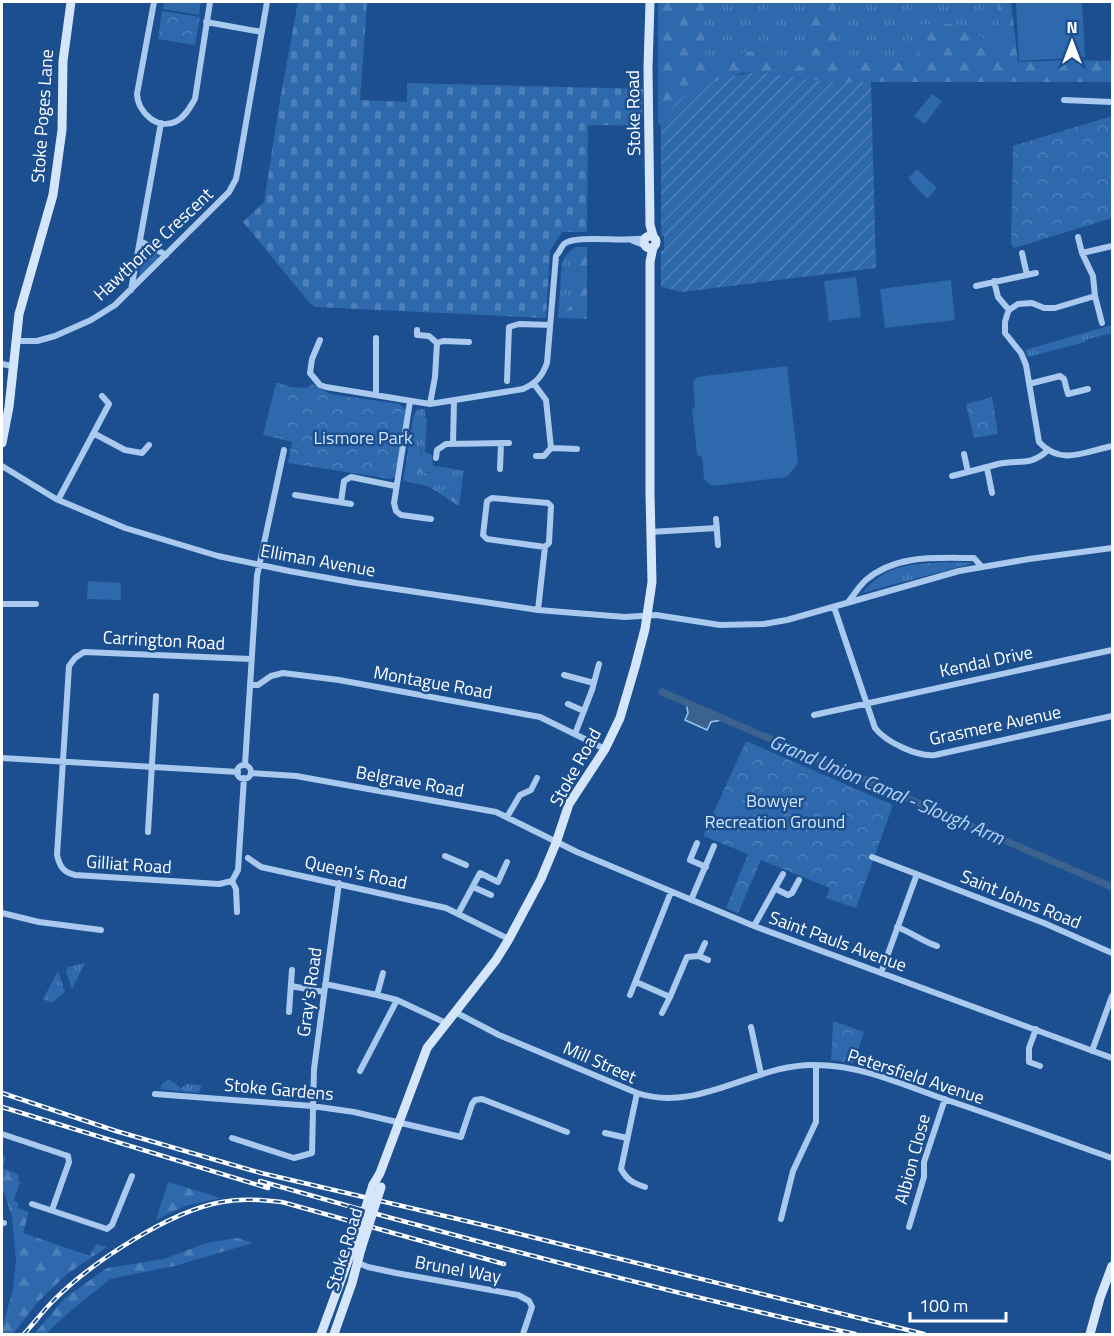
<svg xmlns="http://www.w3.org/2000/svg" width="1114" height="1336" viewBox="0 0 1114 1336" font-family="'Titillium Web',sans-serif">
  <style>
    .grass { fill: url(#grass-tufts) }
    .forest { fill: url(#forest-firs) }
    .cemetery { fill: url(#cemetery-stones) }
    .park { fill: url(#park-crowns) }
    .garden { fill: url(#garden-furrows) }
    .pitch { fill: #2e69ad }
    .water { fill: #3c6290; stroke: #9cc4f0; stroke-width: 1.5 }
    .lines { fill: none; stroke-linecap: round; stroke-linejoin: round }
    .canal { stroke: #3c6290; stroke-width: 7 }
    .street { stroke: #a9c9ee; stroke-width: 6 }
    .secondary { stroke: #d6e6fa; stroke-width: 9 }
    .rail-casing { stroke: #fff; stroke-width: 4.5 }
    .rail { stroke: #1b4f8f; stroke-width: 2; stroke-dasharray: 7; stroke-linecap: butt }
    .secondary-bridge { stroke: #d6e6fa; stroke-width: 9 }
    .labels { text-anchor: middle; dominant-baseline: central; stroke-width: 5; stroke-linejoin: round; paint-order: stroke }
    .street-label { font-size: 18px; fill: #fff; stroke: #1b4f8f }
    .park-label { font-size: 18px; fill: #cfe3fa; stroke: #1b4f8f }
    .water-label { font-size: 20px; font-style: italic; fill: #b5d3f5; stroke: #1b4f8f }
  </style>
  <defs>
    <pattern id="grass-tufts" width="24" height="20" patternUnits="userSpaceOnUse" patternTransform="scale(1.5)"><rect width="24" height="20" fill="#2e69ad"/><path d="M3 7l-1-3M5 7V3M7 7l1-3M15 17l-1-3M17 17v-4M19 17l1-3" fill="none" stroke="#4d80b9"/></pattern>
    <pattern id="forest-firs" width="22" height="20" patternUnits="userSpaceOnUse" patternTransform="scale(1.5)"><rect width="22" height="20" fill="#2e69ad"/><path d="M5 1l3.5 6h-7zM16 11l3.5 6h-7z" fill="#4d80b9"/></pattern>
    <pattern id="cemetery-stones" width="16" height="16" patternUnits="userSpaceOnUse" patternTransform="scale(1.5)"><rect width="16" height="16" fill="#2e69ad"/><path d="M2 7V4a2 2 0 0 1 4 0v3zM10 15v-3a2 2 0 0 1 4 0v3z" fill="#4d80b9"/></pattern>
    <pattern id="park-crowns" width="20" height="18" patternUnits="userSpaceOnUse" patternTransform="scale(1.5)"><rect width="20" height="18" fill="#2e69ad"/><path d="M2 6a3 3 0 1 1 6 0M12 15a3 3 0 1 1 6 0" fill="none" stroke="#4d80b9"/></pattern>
    <pattern id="garden-furrows" width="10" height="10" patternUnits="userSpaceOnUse" patternTransform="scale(1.5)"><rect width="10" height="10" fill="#2e69ad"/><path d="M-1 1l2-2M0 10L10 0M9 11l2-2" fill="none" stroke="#4d80b9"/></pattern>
  </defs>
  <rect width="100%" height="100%" fill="#1b4f8f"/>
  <path class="grass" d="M704,2h109l-11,65 -48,-16 -51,9z
    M835,2h162l6,47 -47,-25h-33l-6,39 -77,-3z
    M575,247h6l-3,8 -5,48 -15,15 4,-55 3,-7z
    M146,249l10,3 2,6 -19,20 3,-26z
    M1112,325v8l-27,7v2l-57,15 -3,-7z
    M418,409h7c1,22 -3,43 -9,64l25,-1 2,-5 21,4 -11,23 -25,-8 -25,-5 11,-67z
    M945,562l29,1 -112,30c27,-30 45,-28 83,-31z
    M85,963l-13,26 -6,-17 2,-5z
    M58,971l7,21 -13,11 -9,-4z
    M169,1079l12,9 6,-4 15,1 -2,6 -2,2 -37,-4v-4z"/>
  <path class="forest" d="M658,2h46v57l50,-8 48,16 11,-65h22l6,58 75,3 6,-39h34l47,25 -6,-47h14l7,60 53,-2 41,1v21h-285l-66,-10 -20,1 -70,37 -5,15 -5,1 -3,-4z
    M581,247h6v72l-29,-1 15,-15 5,-48z
    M425,418h2l-2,34 7,3 1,11 10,1 -2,5 -26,1 7,-22z
    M464,471l-5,35 -31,-20 25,8z
    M2,1156l4,1 -3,11 16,7 -1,6 2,1 -6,18 4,3 -1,5 12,4 -6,21 67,23 6,-12 11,3 -40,27 -30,29 -24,31h-11v-6l11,-38 3,-30 -4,-44 -10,-29z
    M168,1182l53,16 -36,8 -29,14z
    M237,1238l16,5 -79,23 -64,13 -43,35 -21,20h-12l31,-36 42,-30 57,-9 42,-16z"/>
  <path class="cemetery" d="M298,2h69l-7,98 47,2v-19l236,6 -1,37 -54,-1 -1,107h-25l-12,19 -4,67 -231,-11 -7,-6 -65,-79 21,-20 16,-102z"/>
  <path class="park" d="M162,11l38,6 -5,28 -37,-6z
    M1112,116v102l-98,30 -3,-4 2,-98z
    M276,383l11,2 3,2 16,1 7,-4 17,10 69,10 7,6 -10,66 -5,3 -103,-16 4,-21 -29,-7z
    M992,397l6,37 -24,4 -8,-34z
    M746,741l147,64 -37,103 -30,-10 4,-10 -69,-28 -23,53 -12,-5 22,-54 -45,-18z
    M833,1021l31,11 -11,31 -22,-3z"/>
  <path class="garden" d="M761,72l66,10h44l5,186 -194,24 -21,-5v-37h3v-14l-3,-1v-109l5,-1c1,-4 2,-9 4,-13 12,-25 66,-39 91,-40z"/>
  <path class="pitch" d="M164,2h37l-2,13 -36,-6z
    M1016,2h66l3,55 -66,4z
    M932,94l10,7 -17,23 -11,-8z
    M917,169l20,19 -10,11 -19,-21z
    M856,277l5,40 -32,4 -5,-40z
    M951,280l4,40 -70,8 -5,-39z
    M787,366l11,97 -11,14 -75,9 -8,-7 -2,-22 -5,-2 -5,-46 3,-1 -2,-26 4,-5z
    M271,404l16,4 -7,29 -16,-4z
    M88,581l33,2v17l-34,-1z
    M730,792l13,6 -12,27 -12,-6z"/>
  <path class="water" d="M686,702l41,17 -16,3 -4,8 -22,-10 3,-7z"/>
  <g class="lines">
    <path class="canal" d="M662,692l450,195"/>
    <path class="street" d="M154,2l-17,92c1,19 21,37 40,27 9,-5 13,-14 18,-22l15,-97
      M206,22l56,10
      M1064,100l48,2
      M1078,237l4,16 11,23 2,20 7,27
      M140,241l26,14
      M633,241l11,4
      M1022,253l5,22
      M1082,253l30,-7
      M994,281l4,16 11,13
      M976,286l60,-13
      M131,290l30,-167
      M1095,296l-40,12h-11l-12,-5 -14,1 -9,6 -2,5 -2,7v11l16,20 5,12 13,77c22,24 45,10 73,4
      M417,330v5l12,1 8,7 -2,34 -5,27
      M376,338v57
      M320,340l-8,19 -2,14 10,12 6,2 104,17 93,-15c13,-6 19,-12 24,-26l9,-107c3,-3 5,-9 8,-12 12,-10 61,-1 81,-6
      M15,341h22l18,-5 36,-16 24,-15 114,-113 7,-13 3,-16 28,-161
      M437,343l6,-2 26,1
      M2,364l10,2
      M507,381l2,-54 10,-3 31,1
      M534,384l12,16 5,48 -7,8h-8
      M1029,384l31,-8 4,3 4,15 20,-5
      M410,401l-16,102 2,8 5,4 30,4
      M95,434l30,16 17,3 7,-8
      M453,443l1,-42
      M551,448l26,1
      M964,454l4,18
      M436,458l1,-8 9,-6 63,-1
      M2,466l54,33 69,29 93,28 71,15 67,12 182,27 87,7 31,-2 64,10 44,-1 23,-4 172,-49 70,-12 83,-11
      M987,468l5,25
      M500,469l1,-26
      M952,476c16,-4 31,-8 46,-12 20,-5 31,3 49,-13
      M295,495l56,9
      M58,500l51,-96 -7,-8
      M341,502l3,-21 7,-4 44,9
      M716,519l2,26
      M650,532l67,-4
      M848,602c6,-7 11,-16 18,-22 30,-26 71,-22 108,-22l7,8
      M2,604h34
      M834,607l41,121c11,14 42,29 60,27l177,-39
      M538,610l7,-63 4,-4 2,-37 -3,-3 -56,-5 -5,3 -4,34 4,4 58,8
      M564,675l30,8
      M250,685h8l13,-9 12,-3 56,7 201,37 65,32
      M568,704l16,7
      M814,715l298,-65
      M575,734l17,-44 7,-26
      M2,758l236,14
      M245,765l12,-189 27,-126
      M237 772a7 7 0 1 1 14 0a7 7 0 1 1-14 0Z
      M251,773l45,3 200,36 81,40 177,74 358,132
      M507,817l13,-22 11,-5 6,-12
      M148,832l8,-136
      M697,843l-7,17 16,7
      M445,856l21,9
      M872,857l172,66 68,30
      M248,858l13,9 185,41 63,31
      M232,881l-13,3 -144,-9c-12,-3 -15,-8 -18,-20l12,-189 6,-8 9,-6 167,7
      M232,881l6,-11 6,-92
      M232,881l4,8 1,23
      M473,887l18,8
      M776,889l12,6 4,-2 7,-13
      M691,900l23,-54
      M2,913l37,9 62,8
      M458,914l22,-41 18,9 9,-20
      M754,926l29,-52
      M897,927c14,5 28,16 40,19
      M699,956l9,4
      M383,973l-6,22 20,5
      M881,973l36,-99
      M636,982l34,15 17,-40 12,-1 6,-13
      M325,984l52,11
      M291,986l33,6
      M630,995l41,-103
      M289,1012l3,-42
      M455,1012l44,23 138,58 -16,76c6,11 12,14 24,18
      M662,1013l8,-16
      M751,1027l10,47
      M1036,1029l-7,19v14l11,4
      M1092,1051l20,-55
      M360,1071l37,-71 49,23
      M637,1093c62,21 119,-31 181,-28 44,1 83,19 123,33 57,19 114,40 171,60
      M155,1094l157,12 42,6 107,25 11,-33 3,-4 7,-1 85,33
      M605,1133l22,5
      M2,1134l66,22 1,6 -17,48
      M232,1138l62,20 18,-5 2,-84 25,-186
      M32,1204l75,25 5,-4 20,-49
      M781,1219l12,-48 23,-49v-57
      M2,1223h2
      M909,1227l15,-50v-15l21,-63
      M356,1262l12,5 28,6 122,22 11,6 3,6 -9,27"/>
    <path class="secondary" d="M650,2l-2,66 2,157 3,11
      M644 242a6 6 0 1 1 12 0a6 6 0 1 1-12 0Z
      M2,443l7,-36 10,-93 34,-119 9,-65 1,-69 8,-59
      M373,1185l7,-12 47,-125 69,-88 13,-21 32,-60 15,-36 13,-39 36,-55 15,-31 15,-51 10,-38 7,-47 -2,-89v-231l3,-15
      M321,1334l31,-84
      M334,1334l18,-51 9,-34
      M1090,1334l10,-36 12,-32"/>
    <defs>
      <path id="rail" d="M2,1093l114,38 145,42 218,51 445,110
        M2,1107l266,81
        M260,1181c197,57 395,108 595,153
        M24,1334c10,-11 19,-23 30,-34 38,-38 116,-89 168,-98 21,-4 39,-2 60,0l222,62"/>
    </defs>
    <use href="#rail" class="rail-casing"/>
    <use href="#rail" class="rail"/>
    <path class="secondary-bridge" d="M361,1249l20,-62
      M352,1250l21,-65"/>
  </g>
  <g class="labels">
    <g class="street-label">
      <text transform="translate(633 113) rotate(-91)">Stoke Road</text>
      <text transform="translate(42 116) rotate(-86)">Stoke Poges Lane</text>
      <text transform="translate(153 244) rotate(-43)">Hawthorne Crescent</text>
      <text transform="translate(318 560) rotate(10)">Elliman Avenue</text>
      <text transform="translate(164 640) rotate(3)">Carrington Road</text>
      <text transform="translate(986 661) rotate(-12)">Kendal Drive</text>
      <text transform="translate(433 682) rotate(10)">Montague Road</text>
      <text transform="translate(995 725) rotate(-12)">Grasmere Avenue</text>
      <text transform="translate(575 767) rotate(-61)">Stoke Road</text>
      <text transform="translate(410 781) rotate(10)">Belgrave Road</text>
      <text transform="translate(129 864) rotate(4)">Gilliat Road</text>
      <text transform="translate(356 872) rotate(12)">Queen's Road</text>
      <text transform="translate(1021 899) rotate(22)">Saint Johns Road</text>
      <text transform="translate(838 941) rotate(20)">Saint Pauls Avenue</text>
      <text transform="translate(309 992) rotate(-82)">Gray's Road</text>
      <text transform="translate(600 1062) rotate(24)">Mill Street</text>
      <text transform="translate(916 1076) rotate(18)">Petersfield Avenue</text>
      <text transform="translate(279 1089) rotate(5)">Stoke Gardens</text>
      <text transform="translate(912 1159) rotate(-75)">Albion Close</text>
      <text transform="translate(344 1249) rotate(-73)">Stoke Road</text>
      <text transform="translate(458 1269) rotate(10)">Brunel Way</text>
    </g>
    <g class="park-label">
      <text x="363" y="437">Lismore Park</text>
      <text x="775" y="800">Bowyer<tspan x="775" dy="21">Recreation Ground</tspan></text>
    </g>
    <g class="water-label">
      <text transform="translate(887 789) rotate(23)">Grand Union Canal - Slough Arm</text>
    </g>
  </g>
  <rect width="1114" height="1336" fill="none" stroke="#ffffff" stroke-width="6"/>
  <g transform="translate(1072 42)" stroke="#1b4f8f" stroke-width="4.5" paint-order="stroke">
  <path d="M0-4.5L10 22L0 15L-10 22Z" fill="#ffffff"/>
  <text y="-9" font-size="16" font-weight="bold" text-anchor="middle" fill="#ffffff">N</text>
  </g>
  <path d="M910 1312v9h96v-9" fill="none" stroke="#ffffff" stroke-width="3"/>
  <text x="919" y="1312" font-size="18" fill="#ffffff" stroke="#1b4f8f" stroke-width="4.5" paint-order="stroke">100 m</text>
</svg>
